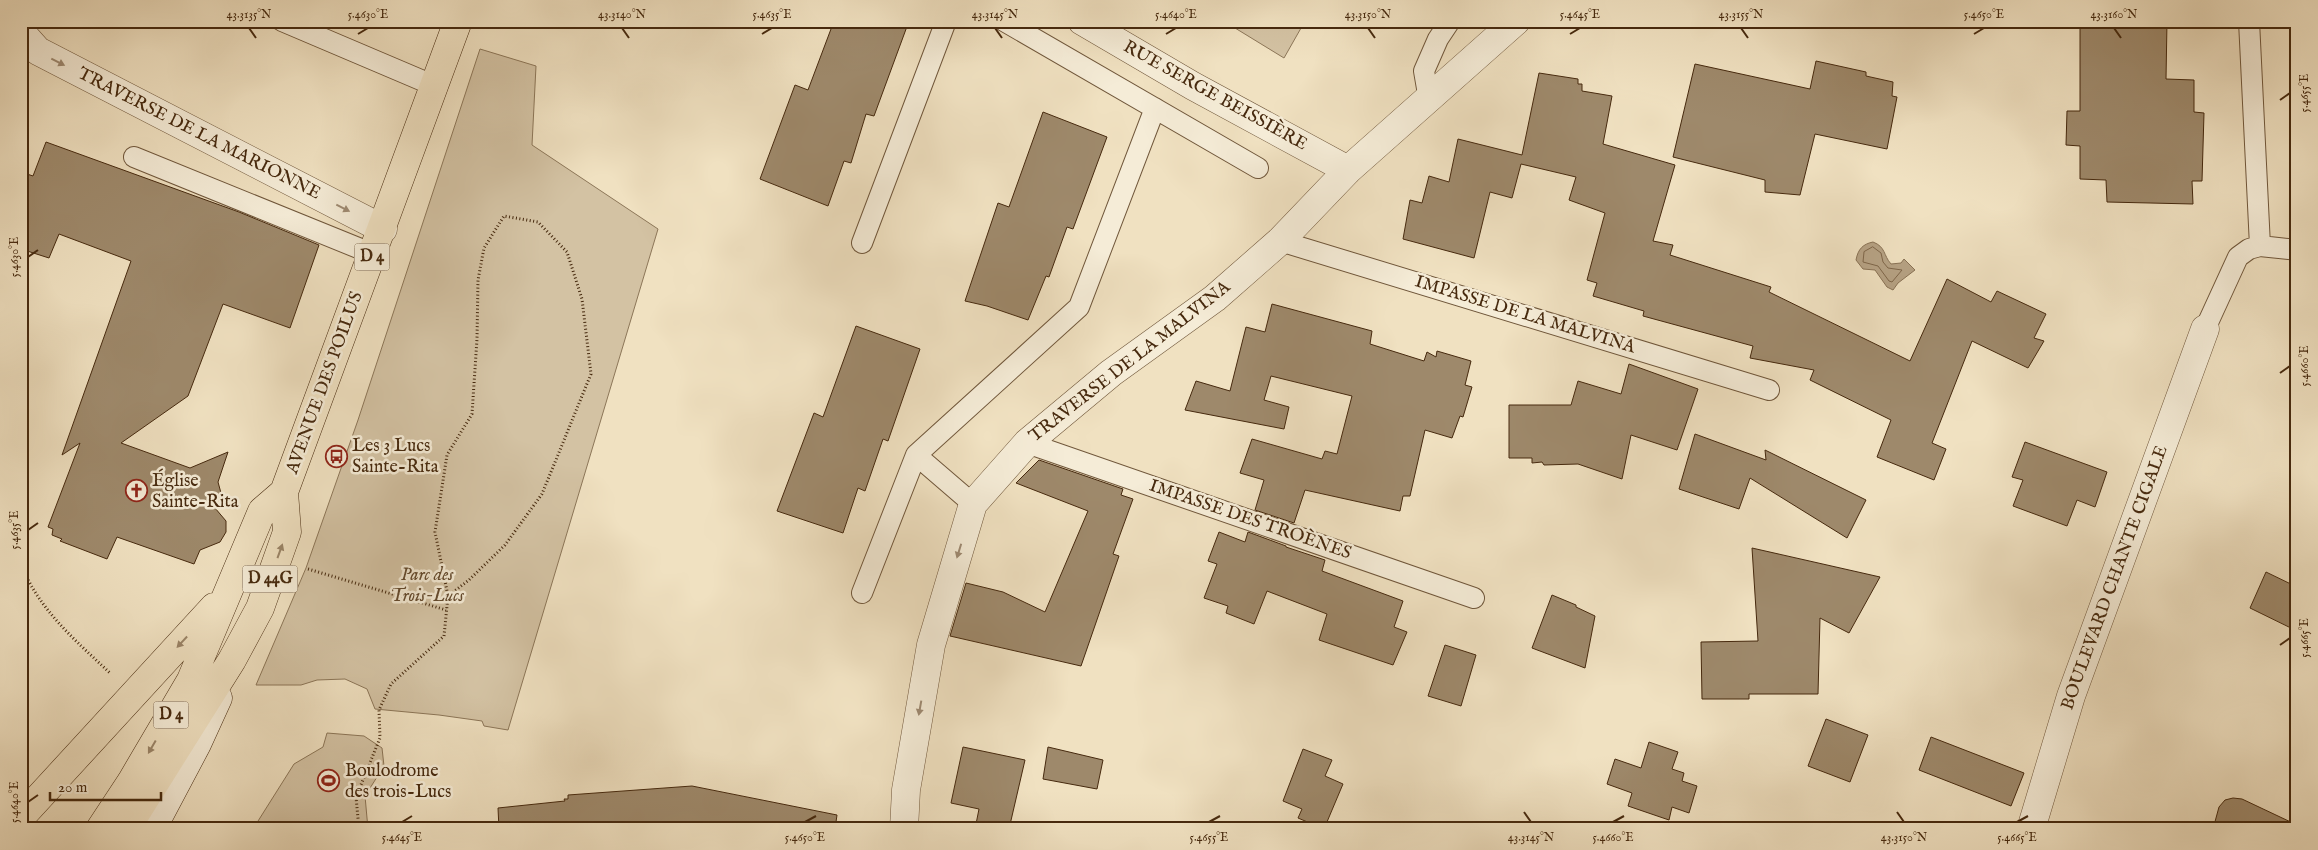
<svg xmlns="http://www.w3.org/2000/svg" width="2318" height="850" viewBox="0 0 2318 850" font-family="'IM FELL English',serif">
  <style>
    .green { fill: #d3c2a3; stroke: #8c7658 }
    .water { fill: #b6a284; stroke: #897255 }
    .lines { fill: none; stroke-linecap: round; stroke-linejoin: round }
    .shore { stroke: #7e6649; stroke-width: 1 }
    .building { fill: #9e896b; stroke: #46290e }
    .service-casing { stroke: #70573b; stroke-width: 22 }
    .minor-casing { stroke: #70573b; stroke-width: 29 }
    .secondary-casing { stroke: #46290e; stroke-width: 29 }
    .primary-casing { stroke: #46290e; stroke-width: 29 }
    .path { stroke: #46290e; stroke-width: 3; stroke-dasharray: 1 2.5; stroke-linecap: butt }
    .service { stroke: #f5ecd7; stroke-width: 20 }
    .minor { stroke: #f5ecd7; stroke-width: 28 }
    .secondary { stroke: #f5ecd7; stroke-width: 28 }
    .primary { stroke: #f0e1c1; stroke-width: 28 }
    .oneway { fill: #9e8a72 }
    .oneway2 { fill: #9b8568 }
    .ticks { fill: none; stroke: #46290e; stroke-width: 2 }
    .labels { text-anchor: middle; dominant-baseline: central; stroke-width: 5; stroke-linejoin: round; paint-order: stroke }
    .shield { fill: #f5ecd7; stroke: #7a644a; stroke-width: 1 }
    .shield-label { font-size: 16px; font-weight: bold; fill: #46290e }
    .street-label { font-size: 18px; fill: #46290e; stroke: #f5ecd7 }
    .poi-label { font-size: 18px; fill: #46290e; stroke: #f5ecd7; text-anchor: start }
    .park-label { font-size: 18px; font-style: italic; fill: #62482c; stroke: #f5ecd7 }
    .neatline { fill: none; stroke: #46290e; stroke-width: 2 }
    .ticks-label { font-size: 12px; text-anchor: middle; fill: #46290e }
  </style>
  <rect width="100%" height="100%" fill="#f0e1c1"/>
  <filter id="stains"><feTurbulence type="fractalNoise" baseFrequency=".004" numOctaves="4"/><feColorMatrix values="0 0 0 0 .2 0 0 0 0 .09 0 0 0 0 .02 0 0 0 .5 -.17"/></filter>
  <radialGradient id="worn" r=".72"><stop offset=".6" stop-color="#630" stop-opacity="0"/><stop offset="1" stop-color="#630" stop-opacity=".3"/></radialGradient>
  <path class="green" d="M1239,21h66l-21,37 -49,-30z
    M480,49l56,17 -4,79 126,84 -150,501 -24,-4 -2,-5 -43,-6 -64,-6 -8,-20 -22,-10 -28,1 -16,5h-45l50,-117 52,-148z
    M327,733l37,3 18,12 2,18 -19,30 3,33h-115l41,-65 29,-17z"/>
  <path class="water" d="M1873,242c13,5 10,13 18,22l10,-1 3,-4 11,11 -17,13 -5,7 -6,-3 -12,-17 -12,-1 -7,-9c2,-11 7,-16 17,-18z"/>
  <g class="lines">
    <path class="shore" d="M1873,247l8,6 2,9 5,6 14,2 -10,12 -3,-1 -11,-15 -15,-4 1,-10z"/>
  </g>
  <path class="building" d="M834,21h75l-35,95 -8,-2 -15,49 -7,-2 -16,45 -68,-27 35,-94 13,5z
    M2080,21h87l-1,58 28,1v32l10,1 -2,68h-10l1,23 -86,-2 -1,-22 -26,-1v-33l-14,-1 1,-34h13z
    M1816,61l50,11v4l27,6 -1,14 5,1 -10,52 -72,-15 -15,61 -35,-3v-12l-92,-23 22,-93 115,25z
    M1539,73l39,6v5h4v7l30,5 -9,48 72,21 -22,76 20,4 -3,10 101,32 -2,5 141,69 37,-82 44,23 6,-11 49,23 -12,24 10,3 -16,27 -56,-27 -40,102 14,6 -12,31 -57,-23 14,-37 -81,-40 4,-10 -64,-12 3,-12 -110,-30 1,-5 -51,-15 4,-13 -10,-3 18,-67 -36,-13 7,-23 -55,-13 -9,34 -22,-6 -16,66 -71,-19 7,-39 12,3 7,-27 20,6 9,-43 64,16z
    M1043,112l64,25 -34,92 -6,-2 -18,50 -3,-1 -18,44 -41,-14 -22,-5 33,-98 11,4z
    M46,142l193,70 80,33 -29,83 -67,-24 -35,92 -67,47 69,25 38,-16 -10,30 3,11 -6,15 11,13v11l-6,10 -20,8 -6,14 -77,-27 -10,22 -47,-18 2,-2 -10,-4 1,-6 -5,-2 32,-84 -18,12 69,-194 -72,-27 -10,24 -28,-9v-77l12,4z
    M1272,304l100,27 -2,13 54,17 3,-9 9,5 1,-6 34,10 -6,24 7,2 -9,30 -3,-1 -8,22 -27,-8 -15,66h-7l-3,15 -95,-21 -11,33 -39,-13 9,-30 -24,-7 12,-34 70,20 3,-8 12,3 15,-58 -81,-20 -7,24 25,7 -5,22 -99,-19 11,-29 34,10 16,-64 19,5z
    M856,326l64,23 -32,92 -5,-2 -18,52 -7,-3 -15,45 -66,-22 37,-98 9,4z
    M1629,364l69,25 -21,61 -46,-15 -9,44 -44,-15 -34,1 -2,-3 -10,1v-5h-23v-53h62l7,-24 43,13z
    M1695,434l71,26 -1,-10 101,50 -19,38 -97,-60 -11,31 -60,-20z
    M2025,442l82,30 -12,35 -18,-7 -10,26 -54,-20 10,-26 -11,-3z
    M1039,460l84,29 -2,6 12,4 -20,55 6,2 -38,110 -131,-30 16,-53 37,9 42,20 43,-101 -72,-28z
    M1219,532l26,10 3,-10 38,14v1l39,13 -3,11 81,30 -9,26 13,5 -14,33 -74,-25 8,-26 -60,-23 -13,33 -28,-11 2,-7 -24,-8 13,-34 -9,-3z
    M1752,548l128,29 -31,56 -29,-15 -2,76h-69v5h-47l-1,-57 57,-1z
    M2266,572l31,15v44l-47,-23z
    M1552,595l24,10v2l19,9 -10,52 -53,-20z
    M1445,645l31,10 -15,51 -33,-10z
    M1826,719l42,16 -18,47 -42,-16z
    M1931,737l93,36 -13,33 -92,-36z
    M1649,742l29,10 -6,17 12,4 -2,8 15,5 -8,27 -17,-6 -3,13 -41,-14 4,-13 -25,-9 8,-25 26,9z
    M963,747l62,13 -16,69h-34l4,-20 -28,-6z
    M1048,747l55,13 -6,29 -54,-10z
    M1303,749l29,11 -7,16 18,8 -19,45 -26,-11 4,-9 -19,-8z
    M692,786l145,29 -2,14h-336l-1,-21 67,-7 -1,-2h4v-4z
    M2233,798l9,1 55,26v4h-84l6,-22 6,-7z"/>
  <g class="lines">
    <defs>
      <path id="service" d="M282,21l153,65
        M1004,21l254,147
        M2249,21l11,225
        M1429,100l-5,-29 14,-32 12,-18
        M134,157l239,97
        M1280,241l489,149
        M862,243l84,-222
        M2205,329l33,-72 11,-8 11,-3 37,4
        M1027,443l447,155
        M916,455l57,49
        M862,593l54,-138 163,-148 76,-199"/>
      <path id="minor" d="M1082,21l111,65 155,84
        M21,32l17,19 345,178
        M904,829l2,-39 25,-145 42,-141 54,-61 84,-70 104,-75 65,-57 68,-71 168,-149
        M2031,829l40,-133 134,-367"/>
      <path id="secondary" d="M152,829l45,-85 21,-46"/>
      <path id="primary" d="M21,817l193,-210
        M100,829l31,-47 60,-102 71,-169 22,-19
        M126,829l106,-169 28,-52 27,-76 -3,-40 174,-471"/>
    </defs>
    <use href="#service" class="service-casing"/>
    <use href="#minor" class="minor-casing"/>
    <use href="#secondary" class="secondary-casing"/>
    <use href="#primary" class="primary-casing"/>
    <path class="path" d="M21,564c17,45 55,77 89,109
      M308,569l138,41
      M359,829l-3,-32 24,-59 -1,-28 12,-26 53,-48 4,-40 -13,-64 12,-77 25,-41 5,-75 1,-59 6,-32 20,-32 34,6 29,30 15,47 9,75 -49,120 -37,51 -36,35 -21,16"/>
    <use href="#service" class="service"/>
    <use href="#minor" class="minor"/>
    <use href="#secondary" class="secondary"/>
    <use href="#primary" class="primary"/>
  </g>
  <defs><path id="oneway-solid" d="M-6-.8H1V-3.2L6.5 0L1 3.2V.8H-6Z" transform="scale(1.25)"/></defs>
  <g class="oneway">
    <use href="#oneway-solid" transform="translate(58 62) rotate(27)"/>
    <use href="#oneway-solid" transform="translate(343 208) rotate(27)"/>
    <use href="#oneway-solid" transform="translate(959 551) rotate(107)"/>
    <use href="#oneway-solid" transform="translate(920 708) rotate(100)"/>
  </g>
  <g class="oneway2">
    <use href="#oneway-solid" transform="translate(280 551) rotate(-70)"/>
    <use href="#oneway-solid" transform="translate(182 642) rotate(133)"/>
    <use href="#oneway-solid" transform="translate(152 747) rotate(120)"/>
  </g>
  <path class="ticks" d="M249,28l7,10M622,28l7,10M995,28l7,10M1368,28l7,10M1741,28l7,10M2114,28l7,10M358,34l10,-6M762,34l10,-6M1166,34l10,-6M1570,34l10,-6M1974,34l10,-6M2280,100l10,-7M28,257l10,-7M2280,373l10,-7M28,530l10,-7M2280,645l10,-7M28,802l10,-7M1524,812l7,10M1897,812l7,10M402,822l10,-6M805,822l11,-6M1209,822l11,-6M1613,822l11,-6M2017,822l11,-6"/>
  <defs>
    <symbol id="bus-ring" viewBox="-11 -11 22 22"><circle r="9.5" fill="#f5ecd7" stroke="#8f2418" stroke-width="1.5"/><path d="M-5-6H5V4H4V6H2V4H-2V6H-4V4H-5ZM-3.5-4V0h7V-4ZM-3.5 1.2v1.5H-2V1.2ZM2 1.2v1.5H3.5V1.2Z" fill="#8f2418"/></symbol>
    <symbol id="church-ring" viewBox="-11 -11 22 22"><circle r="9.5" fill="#f5ecd7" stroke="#8f2418" stroke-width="1.5"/><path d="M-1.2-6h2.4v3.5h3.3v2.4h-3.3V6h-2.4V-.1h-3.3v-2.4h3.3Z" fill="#8f2418"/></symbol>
    <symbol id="stadium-ring" viewBox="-11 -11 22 22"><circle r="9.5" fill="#f5ecd7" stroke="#8f2418" stroke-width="1.5"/><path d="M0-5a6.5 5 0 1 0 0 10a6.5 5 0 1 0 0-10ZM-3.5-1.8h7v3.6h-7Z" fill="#8f2418"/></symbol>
  </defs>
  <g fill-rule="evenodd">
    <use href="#bus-ring" x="324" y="444" width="25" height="25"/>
    <use href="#church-ring" x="124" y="478" width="25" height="25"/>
    <use href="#stadium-ring" x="316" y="768" width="25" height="25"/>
  </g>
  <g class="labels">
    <g class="shield">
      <rect x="354.5" y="243.5" width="35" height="27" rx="4"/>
      <rect x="242.5" y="565.5" width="55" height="27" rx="4"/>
      <rect x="153.5" y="701.5" width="35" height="27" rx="4"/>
    </g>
    <g class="shield-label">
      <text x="372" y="257">D 4</text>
      <text x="270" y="579">D 44G</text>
      <text x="171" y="715">D 4</text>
    </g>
    <g class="street-label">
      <text transform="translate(1215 96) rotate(29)">RUE SERGE BEISSIÈRE</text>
      <text transform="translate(199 134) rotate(27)">TRAVERSE DE LA MARIONNE</text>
      <text transform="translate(1525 315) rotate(17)">IMPASSE DE LA MALVINA</text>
      <text transform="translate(1130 362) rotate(-38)">TRAVERSE DE LA MALVINA</text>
      <text transform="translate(325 383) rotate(-70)">AVENUE DES POILUS</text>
      <text transform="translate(1250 520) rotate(19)">IMPASSE DES TROÈNES</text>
      <text transform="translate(2115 578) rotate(-70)">BOULEVARD CHANTE CIGALE</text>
    </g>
    <g class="poi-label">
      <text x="352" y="446">Les 3 Lucs<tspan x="352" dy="21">Sainte-Rita</tspan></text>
      <text x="152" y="481">Église<tspan x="152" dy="21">Sainte-Rita</tspan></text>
      <text x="345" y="771">Boulodrome<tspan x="345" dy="21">des trois-Lucs</tspan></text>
    </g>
    <g class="park-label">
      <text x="427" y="575">Parc des<tspan x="427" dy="21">Trois-Lucs</tspan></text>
    </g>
  </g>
  <rect width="2318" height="850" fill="none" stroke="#f0e1c1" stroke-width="55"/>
  <path d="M50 792v8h111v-8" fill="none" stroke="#46290e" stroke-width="2.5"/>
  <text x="58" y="792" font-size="15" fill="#46290e" stroke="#f5ecd7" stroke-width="4" paint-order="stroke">20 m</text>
  <rect x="28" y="28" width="2262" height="794" class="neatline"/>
  <g class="ticks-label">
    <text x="249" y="18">43.3135°N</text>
    <text x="368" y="18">5.4630°E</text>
    <text x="622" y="18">43.3140°N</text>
    <text x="772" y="18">5.4635°E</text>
    <text x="995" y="18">43.3145°N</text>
    <text x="1176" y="18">5.4640°E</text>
    <text x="1368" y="18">43.3150°N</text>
    <text x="1580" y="18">5.4645°E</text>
    <text x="1741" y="18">43.3155°N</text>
    <text x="1984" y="18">5.4650°E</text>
    <text x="2114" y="18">43.3160°N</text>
    <text transform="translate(2304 93) rotate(-90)" y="4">5.4655°E</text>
    <text transform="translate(14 257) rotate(-90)" y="4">5.4630°E</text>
    <text transform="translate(2304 366) rotate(-90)" y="4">5.4660°E</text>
    <text transform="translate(14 530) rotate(-90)" y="4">5.4635°E</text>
    <text transform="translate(2304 638) rotate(-90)" y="4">5.4665°E</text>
    <text transform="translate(14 802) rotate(-90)" y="4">5.4640°E</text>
    <text x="402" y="841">5.4645°E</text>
    <text x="805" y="841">5.4650°E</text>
    <text x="1209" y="841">5.4655°E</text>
    <text x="1531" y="841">43.3145°N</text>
    <text x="1613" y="841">5.4660°E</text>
    <text x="1904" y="841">43.3150°N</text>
    <text x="2017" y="841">5.4665°E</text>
  </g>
  <rect width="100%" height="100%" filter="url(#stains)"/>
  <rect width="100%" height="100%" fill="url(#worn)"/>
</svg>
